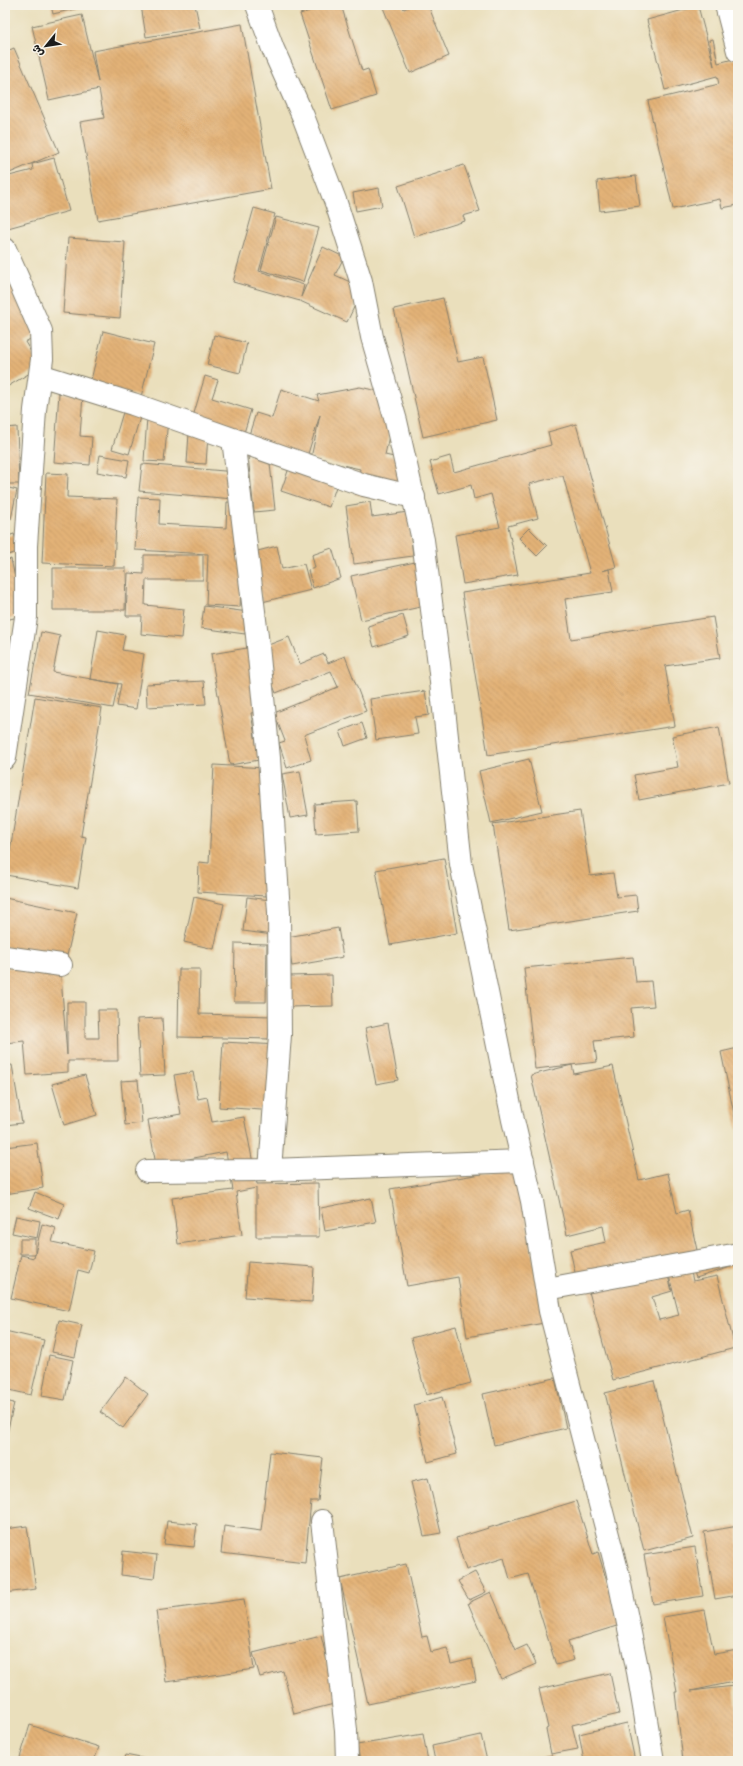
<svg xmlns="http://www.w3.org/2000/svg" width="743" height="1766" viewBox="0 0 743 1766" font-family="Mali,'Playpen Sans Arabic',sans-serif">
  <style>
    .building { fill: url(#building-back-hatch) }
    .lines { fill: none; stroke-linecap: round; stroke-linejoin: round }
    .minor-casing { stroke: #837e6c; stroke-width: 24 }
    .tertiary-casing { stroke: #837e6c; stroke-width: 24 }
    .minor { stroke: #fff; stroke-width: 22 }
    .tertiary { stroke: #fff; stroke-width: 22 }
  </style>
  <defs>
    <pattern id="building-back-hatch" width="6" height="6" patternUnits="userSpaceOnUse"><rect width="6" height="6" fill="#e3b277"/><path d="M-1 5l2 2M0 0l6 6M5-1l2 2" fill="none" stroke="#c29866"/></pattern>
  </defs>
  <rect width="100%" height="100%" fill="#f7f3e8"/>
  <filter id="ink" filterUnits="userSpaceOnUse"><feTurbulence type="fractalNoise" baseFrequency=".025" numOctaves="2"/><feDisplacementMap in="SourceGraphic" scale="8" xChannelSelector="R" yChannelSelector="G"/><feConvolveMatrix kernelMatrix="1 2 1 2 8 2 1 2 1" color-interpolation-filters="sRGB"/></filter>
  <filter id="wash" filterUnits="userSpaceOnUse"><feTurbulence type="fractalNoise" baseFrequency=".012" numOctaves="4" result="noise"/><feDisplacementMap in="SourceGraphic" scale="16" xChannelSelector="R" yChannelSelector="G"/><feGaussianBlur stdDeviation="0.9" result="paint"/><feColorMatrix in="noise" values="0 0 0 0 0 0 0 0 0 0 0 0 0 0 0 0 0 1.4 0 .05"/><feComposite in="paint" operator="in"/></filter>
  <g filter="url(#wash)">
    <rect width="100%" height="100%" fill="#eadfbc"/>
    <g id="blocks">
      <path class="building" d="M51,5h32v2l-30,7z
        M141,5h54l5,23 -54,9z
        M328,5h13l21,66 6,-2 8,27 -44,14 -32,-96z
        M382,5h20l2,4 8,-4h16l21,51 -39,17z
        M698,6l16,60 -5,-26 4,-1 5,24 19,-5 1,3v144l-16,3 -2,-9 -47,10 -25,-108 71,-17 -2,-8 -52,14 -18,-70z
        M82,15l16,67 -5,-31 149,-27 29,165 -173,31 -18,-98 24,-4 -5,-29 -50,11 -17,-74z
        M14,48l45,104 -54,23v-123z
        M54,158l15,53 -61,17 -3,-11v-40l28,-7 -1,-6z
        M464,165l16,46 -17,5 2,5 -51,16 -16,-51z
        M636,176l4,30 -40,5 -3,-30z
        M379,188l3,18 -26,5 -3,-18z
        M254,208l21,6 -16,57 45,14 -3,12 22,-50 21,10 -9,18 28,13 -16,34 -47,-21 -67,-19z
        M276,217l43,11 -16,54 -42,-12z
        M68,238l57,4 -5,76 -57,-5z
        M5,264l39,67 -19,11 15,25 -35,21z
        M443,298l15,64 25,-5 14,63 -74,17 -29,-128z
        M103,331l51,13 -13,53 -51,-13z
        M214,335l33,8 -7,30 -33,-8z
        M205,376l13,4 -6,18 39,12 -8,26 -51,-16z
        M360,387l22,5 8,39 -5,24 22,5 -9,43 -43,-9 5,-25 -49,-11 9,-43 -13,42 -59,-19 8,-25 16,5 9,-29 38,12 -2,-6z
        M59,393l24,2 -3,41 12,1 -2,28 -36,-3z
        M124,409l17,5 -12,40 -17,-5z
        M147,417l21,2 -4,43 -20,-1z
        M576,424l40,143 -14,4 7,-2 4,23 -48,7 6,40 142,-22 7,41 -55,8 10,60 -187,29 -26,-162 128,-20 -27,-97h-3l-31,8 9,34 -30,8 10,49 -55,9 -8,-49 45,-8 -9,-33 -17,5 -3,-14 -32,9 -9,-32 20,-6 4,16 97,-27 -3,-13z
        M17,427l2,57h-14v-56z
        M189,433l19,2 -2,29 -19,-1z
        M269,454l6,56 -21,2 -6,-56z
        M100,455l29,5 -3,17 -29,-5z
        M142,464l94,8 -2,27 -95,-8z
        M289,468l48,16 -8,23 -48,-16z
        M46,473l22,1 -1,23 50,2 -3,67 -72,-3z
        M5,487l12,3 -6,29 -6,-1z
        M138,497l22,1 -1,26 67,4 1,-26 19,1 -6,104 -34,-2 2,-51 -73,-4z
        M370,502l2,15 36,-5 5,44 -59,8 -8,-58z
        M529,528l18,18 -10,10 -18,-18z
        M14,534l6,17 -15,5v-19z
        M277,546l5,23 22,-5 7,26 -49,12 -12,-49z
        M332,548l9,30 -28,10 -5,-18 7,-2 -3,-13z
        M144,555h59v25h-57l-1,25 39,4 -3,29 -40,-4 1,-18h-16l2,-43 16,1z
        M11,559l12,57 -18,4v-59z
        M415,562l10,44 -64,14 -10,-44z
        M53,568h73l-1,42h-72z
        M204,606l44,6 -3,22 -44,-6z
        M403,615l6,21 -35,11 -6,-21z
        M98,630l27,5 -3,15 22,4 -8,55 -19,-3 4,-22 -31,-5z
        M41,632l19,4 -7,36 65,12 -5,24 -84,-15z
        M289,637l11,27 24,-10 4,9 17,-7 21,55 -62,24 7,25 -24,8 -8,-25 6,-2 -11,-28 64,-26 -7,-16 -55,22 -18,-44z
        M5,641l13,2 -13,69z
        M253,647l11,64 -13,2 8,47 -29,5 -19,-111z
        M204,681l2,23 -59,3 -1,-23z
        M425,691l4,24 -14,2 3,17 -42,6 -6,-41z
        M35,697l67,11 -21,128 5,1 -8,51 -72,-13z
        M362,723l5,15 -22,8 -5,-15z
        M719,727l10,56 -90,17 -5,-25 44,-8 -6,-31z
        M529,759l13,52 -51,12 -12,-52z
        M214,765l51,3 6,27 -5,101 -68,-4 1,-30 10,1z
        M300,771l8,44 -18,3 -8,-44z
        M357,801l2,30 -43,3 -2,-30z
        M580,811l10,65 23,-3 4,24 19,-2 2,16 -129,19 -16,-106z
        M444,858l13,75 -67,12 -14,-75z
        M194,897l30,7 -10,45 -30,-7z
        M247,897l31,4 -5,34 -30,-4z
        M5,898l72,15 -11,47 -61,-13z
        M338,928l5,29 -51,9 -5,-29z
        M235,943l32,1 -1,58h-32z
        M633,957l3,25 15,-1 3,25 -23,2 3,29 -40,4 3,21 -62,7 -11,-101z
        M60,964l7,91v-53h18v36h14l-1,-28h19l1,51h-50v11l-41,3 -3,-34 -19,2v-75z
        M179,969h21l-1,45 73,2 -1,23 -93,-2z
        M332,975l1,31 -45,1v-31z
        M162,1018l3,57 -25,1 -3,-57z
        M388,1023l10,57 -22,4 -11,-56z
        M223,1042l55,3 -3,66 -56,-4z
        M738,1048v80h-1l-16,-76z
        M12,1065l10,58 -17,2v-59z
        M572,1065l2,9 39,-8 26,114 29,-7 9,40 11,-3 9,40 -121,27 -6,-27 36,-8 -3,-16 -36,9 -36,-160z
        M193,1072l5,27 9,-2 5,25 32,-5 13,67 61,-1 1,54h-63v-49l-20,4 6,43 -64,9 -6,-46 61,-8 -7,-38 -70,13 -8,-45 33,-6 -7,-39z
        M85,1075l12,40 -33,10 -12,-41z
        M138,1080l4,43 -17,2 -4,-44z
        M37,1143l6,45 -38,6v-47z
        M518,1168l26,155 -77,14 -9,-60 -51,9 -17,-97z
        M35,1192l29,12 -5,15 -30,-11z
        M371,1198l5,24 -51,9 -4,-23z
        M16,1216l24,5 -3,17 -25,-5z
        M42,1224l14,4 -4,14 42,9 -5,22 -11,-3 -9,41 -58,-13 10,-43 13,3z
        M20,1239h15v15h-15z
        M729,1251l5,15 -38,12 -5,-15z
        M248,1262l66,5 -2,35 -67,-5z
        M689,1263l4,18 24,-5 18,72 -122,32 -25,-92 78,-20 6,23 -20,6 7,23 20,-5 -12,-47z
        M59,1320l23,5 -7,32 -23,-5z
        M456,1326l15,57 -45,12 -15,-57z
        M5,1331l39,9 -13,55 -26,-6z
        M49,1355l24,5 -8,40 -23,-4z
        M126,1377l22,17 -25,34 -23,-16z
        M555,1378l11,50 -72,17 -11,-51z
        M654,1381l39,157 -49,13 -39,-158z
        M442,1397l15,57 -29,8 -14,-57z
        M5,1401l9,2 -8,35h-1z
        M270,1452l53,6 -5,43h-7l-6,62 -84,-10 3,-27 37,5z
        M428,1478l13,55 -17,3 -13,-54z
        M576,1501l17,53 5,-2 22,73 -52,16 6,19 -18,5 -28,-91 -18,5 -6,-21 -38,12 -10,-32z
        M167,1521l30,3 -3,23 -30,-3z
        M27,1526l9,63 -31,4v-64z
        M738,1526v69l-23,4 -11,-67z
        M695,1547l8,49 -50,8 -9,-49z
        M123,1551l34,4 -3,24 -33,-4z
        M406,1564l16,73 5,-1 4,16 16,-4 4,16 21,-5 4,22 -108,23 -28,-125z
        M475,1572l11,20 -17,8 -11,-19z
        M491,1592l25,58 11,-5 9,19 -35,15 -33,-76z
        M244,1599l10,70 -88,13 -10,-71z
        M705,1610l9,44 24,-4v31l-47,10 43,-5 4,34v41h-55l-8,-69h2l-14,-75z
        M321,1636l17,67 -44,11 -11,-43 -23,6 -7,-24z
        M610,1673l9,41 -47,11 6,24 -27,5 -5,-25 2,-1 -9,-39z
        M627,1723l8,38h-51l-5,-27z
        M30,1725l69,22 -5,14h-75z
        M423,1734l5,27h-68l-3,-16z
        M481,1735l6,26h-52l-3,-15z
        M125,1755l26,5v1h-28z
        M552,1755l1,6h-25v-1z"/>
    </g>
  </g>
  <g filter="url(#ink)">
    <use href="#blocks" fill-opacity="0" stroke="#837e6c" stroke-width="1"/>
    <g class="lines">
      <defs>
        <path id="minor" d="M726,5l12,46
          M5,249l36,82 1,28 -7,51 -9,136v71l-21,141
          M40,375l93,29 231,81 50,12
          M233,439l24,197 12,122 10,154 1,123 -10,135 253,-9
          M5,957l56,8
          M147,1171l123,-1
          M547,1289l191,-35
          M322,1521l24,209 1,31"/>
        <path id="tertiary" d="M257,5l16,44 30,67 33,87 25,78 11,56 24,84 27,119 16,124 22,200 52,256 19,81 18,110 67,259 21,102 15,89"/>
      </defs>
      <use href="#minor" class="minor-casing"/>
      <use href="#tertiary" class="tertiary-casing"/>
      <use href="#minor" class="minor"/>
      <use href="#tertiary" class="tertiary"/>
    </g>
  </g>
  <rect width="743" height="1766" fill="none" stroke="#f7f3e8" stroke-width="20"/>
  <g transform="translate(46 46) rotate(240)" stroke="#f7f3e8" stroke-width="3" paint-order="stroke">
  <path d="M0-3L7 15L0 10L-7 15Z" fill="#1c1c1c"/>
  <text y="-6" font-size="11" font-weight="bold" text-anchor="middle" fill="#1c1c1c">ش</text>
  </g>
</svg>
